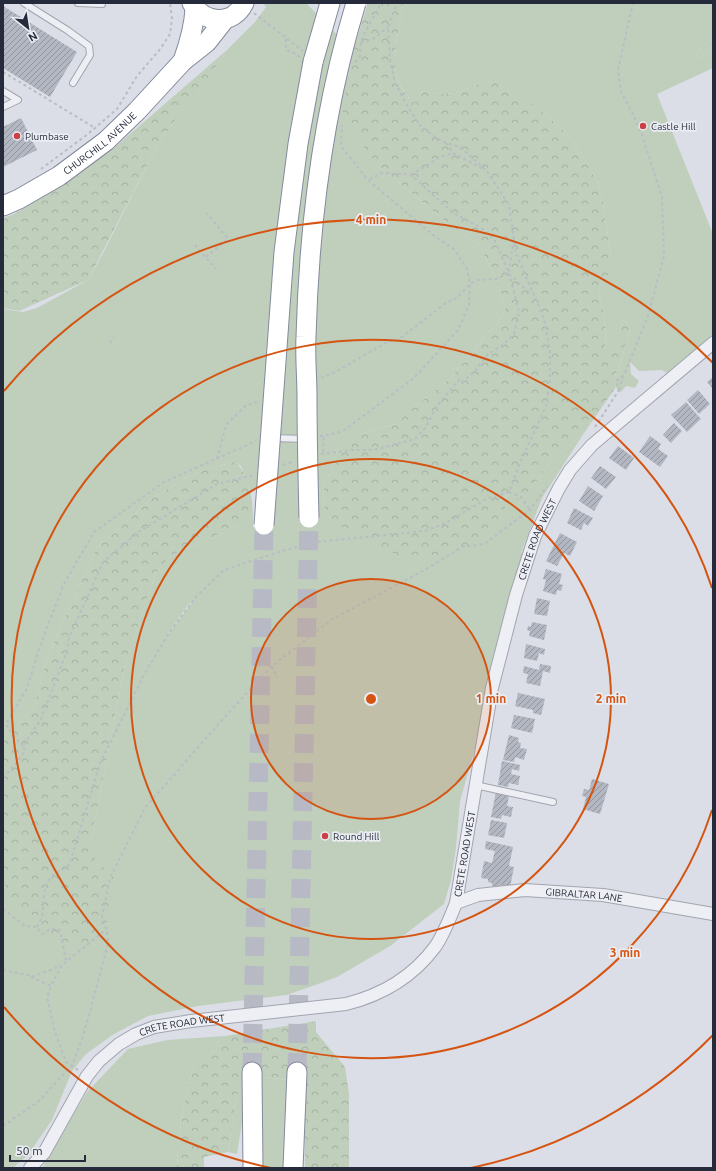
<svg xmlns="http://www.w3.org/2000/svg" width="716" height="1171" viewBox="0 0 716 1171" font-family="Ubuntu,sans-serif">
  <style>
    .green { fill: #bfcfbc; fill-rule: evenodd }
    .forest { fill: url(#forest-crowns) }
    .building { fill: url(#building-hatch) }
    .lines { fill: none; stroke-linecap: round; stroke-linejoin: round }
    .trunk-tunnel { stroke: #b7bac4; stroke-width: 19; stroke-dasharray: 19 10; stroke-linecap: butt }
    .service-casing { stroke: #a1a5af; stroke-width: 8 }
    .minor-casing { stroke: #a1a5af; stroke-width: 14 }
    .trunk-casing { stroke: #838a9c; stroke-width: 21 }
    .path { stroke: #babcc4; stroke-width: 2; stroke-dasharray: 3 3; stroke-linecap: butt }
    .service { stroke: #eeeff4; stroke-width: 6 }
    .minor { stroke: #eeeff4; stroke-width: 12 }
    .trunk { stroke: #fff; stroke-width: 19 }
    .trunk-bridge-casing { stroke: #838a9c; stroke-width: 21; stroke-linecap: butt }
    .trunk-bridge { stroke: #fff; stroke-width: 19 }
    .ring { fill: none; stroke: #d55411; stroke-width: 2 }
    .poi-dot { fill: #cb4046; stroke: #eaedf3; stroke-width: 1.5 }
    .labels { text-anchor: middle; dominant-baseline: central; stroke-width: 3.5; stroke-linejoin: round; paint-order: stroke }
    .poi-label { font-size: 10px; fill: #262b3b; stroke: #eaedf3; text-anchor: start }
    .street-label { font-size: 10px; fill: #262b3b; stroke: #eaedf3 }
    .centre { fill: #d55411; stroke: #eaedf3; stroke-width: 2 }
    .ring-label { font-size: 12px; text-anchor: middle; font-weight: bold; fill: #d55411; stroke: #eaedf3; stroke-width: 3.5; stroke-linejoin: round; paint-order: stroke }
  </style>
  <defs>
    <pattern id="forest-crowns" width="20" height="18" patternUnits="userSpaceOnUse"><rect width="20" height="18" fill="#bfcfbc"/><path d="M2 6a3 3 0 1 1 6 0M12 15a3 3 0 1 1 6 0" fill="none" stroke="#a4b2a2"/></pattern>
    <pattern id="building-hatch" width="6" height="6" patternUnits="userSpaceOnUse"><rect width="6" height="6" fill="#b3b7c2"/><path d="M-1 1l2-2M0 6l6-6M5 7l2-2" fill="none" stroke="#91959f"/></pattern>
  </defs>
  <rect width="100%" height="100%" fill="#dbdee6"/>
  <path class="green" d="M263,3h43l47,48 -5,25 32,92 18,14 46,38 22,16 12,7 18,36 9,30 -9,17 -13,12 -10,15 -16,16 -5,8 -39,31 -18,16 -32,9 -26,16c-2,14 -3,24 -14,33 2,28 -1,39 29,48l160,-13 -12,-15 12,-11 8,13 31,-43 33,-28 -42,65 -21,55 5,-2 -46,179 -20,71 -4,47 -5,32 -7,24 -54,42 -53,31 -19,7 -31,11 -89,11 -50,10 -34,18 -28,20 -14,17 -20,49 -24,35 -15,13h-10v-288l110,-2 -24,-26 36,-188 31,-91 15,-18 68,-29 5,-4 3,-5 6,-2v12l18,1 6,-40 -27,2 -9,-24 -6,-4 -29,7 -22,10 -33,20 -55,50 -49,109 -13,50 -25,26 -6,-4v-421l20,3 14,-4 51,-28 14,-25 53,-105 17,-26 25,-29 31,-46 27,-27 11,-15zM318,483l-1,15 -18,-14zM195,598l-31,42 24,-35z
    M403,3h310v35l-17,15 1,5 16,-9v19l-56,26 56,140v103l-46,36 -5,-3 -23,1 -9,-9 1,12 8,7 -4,7 -9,-2 -5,6 -3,-1 -5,-10 8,-19 9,-33 -6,-10 -10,32h-7l-2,-5 1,-10 -3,-28 -5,-15 4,-14 9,-6v-17l-10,-66 -14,-27 -9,-14 -12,-16 -24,-22 -41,-29 -23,2 -22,9 -20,1 -13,-3 -9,13c-6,-8 -14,-17 -17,-27 -6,-21 3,-52 6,-74z
    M225,1036l-14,11 -17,19 -7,21 -9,56 -1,25h-135l45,-76 41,-43 39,-9z
    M257,1076l31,4 -5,88h-20l-5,-39z
    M238,1093h6l-1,23 -6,38 -9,-2 5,-25 2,-28z"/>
  <path class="forest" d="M368,3h35c-3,23 -12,52 -6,74 3,10 10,19 17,26l9,-12 13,3 20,-1 22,-9 23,-3 41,30 24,22 12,16 9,14 14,27 10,66v17l-9,6 -4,14 5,15 3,28 -1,10 2,5 7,-1 10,-31 6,10 -9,33 -8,19 3,6 -32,46 -33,28 -31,43 -8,-13 -12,10 13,16 -31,24 -39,15 -36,5 -55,-31 -11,-3 -9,-6 -7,-10 -2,-29c11,-9 12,-19 14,-33l12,-9 14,-7 32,-9 18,-16 39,-31 5,-8 16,-16 10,-15 13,-12 9,-17 -9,-30 -18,-36 -12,-7 -22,-16 -46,-38 -18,-14 -25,-32 -13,-26 11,-59z
    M713,38v11l-16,9 -1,-5z
    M228,49l-31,46 -25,29 -17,26 -67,130 -69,31 -16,-3v-90l11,-4 100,-66z
    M235,462c13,10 18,37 18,53l-6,2 -3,5 -5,4 -68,29 -15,18 -31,91 -36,188 25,26 -6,42 -8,18 -28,10 -65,-44 -2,-23 -2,-1v-150l6,4 25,-26 13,-50 49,-109 55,-50 33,-20 22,-10z
    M316,1021v11l29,35 4,27v74h-44l-1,-78 -16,-10 -31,-4 -13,17h-6l-3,6 -2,28 -5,25 -24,5v11h-27l1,-25 9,-56 7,-21 8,-12 23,-18z"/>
  <path class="building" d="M3,6l74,46 -27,45 -47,-29z
    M21,118l16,32 -34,17v-40z
    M713,377v12l-6,-7z
    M698,390l12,14 -11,10 -12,-14z
    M686,402l15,17 -14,13 -16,-17z
    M674,423l8,8 -11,12 -8,-8z
    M650,436l11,8 -3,5 10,7 -8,11 -21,-15z
    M618,446l16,12 -8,12 -17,-12z
    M600,466l16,11 -10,12 -15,-11z
    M588,486l15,10 -9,15 -15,-10z
    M574,508l19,10 -5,8 -4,-3 -3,7 -14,-7z
    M560,533l17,9 -7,14 -6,-3 -7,13 -11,-5z
    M546,569l16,5 -3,10 4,1 -2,6 -4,-1 -1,5 -13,-4 3,-11 -3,-1z
    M537,598l13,3 -3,15 -13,-2z
    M532,622l15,3 -3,15 -15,-4 1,-5 -3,-1 1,-4 3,1z
    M526,644l19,5 -1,6 -5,-2 -2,8 -13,-3z
    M540,664l11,2 -1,7 -7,-2 -3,15 -14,-3 2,-9 -5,-1 1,-7 15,4z
    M518,693l27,6 -4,16 -8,-2v-3l-18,-4z
    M514,715l21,4 -3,14 -21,-5z
    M509,735l10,3 -1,4 3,1 -1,5 7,1 -3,11 -9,-3 -1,5 -11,-2z
    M502,761l18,4 -1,6 -7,-2 -1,5 9,2 -2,9 -9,-2 -1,4 -10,-2z
    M592,779l17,5 -9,30 -17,-5 3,-12 -4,-1 2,-7 5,1z
    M496,792l13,3 -2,11 6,1 -2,10 -9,-2 -1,4 -10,-2z
    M491,820l16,3 -3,15 -16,-3z
    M486,841l27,6 -4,19 5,1 -4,20 -10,-2v2l-8,-1v-3l-4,-1v-3l-7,-1 3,-17 8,2 3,-12 -10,-2z"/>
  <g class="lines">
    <path class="trunk-tunnel" d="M252,1072l12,-547
      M297,1072l12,-554"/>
    <defs>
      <path id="service" d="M24,3l43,27 22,16 1,9 -17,28
        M78,3l24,1
        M3,91l15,9 -15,7
        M273,438l33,1
        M475,785l78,17"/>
      <g id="minor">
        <path id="s1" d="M456,903l22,-8 47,-5 78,5 110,19"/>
        <path id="s2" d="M30,1168l14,-15 43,-77 12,-15 20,-17 17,-10 18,-7 37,-6 155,-17c36,-9 66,-26 89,-57 9,-13 15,-29 21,-44l36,-215 24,-93 19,-59 24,-48 11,-18 22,-25 121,-102"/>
      </g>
      <g id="trunk">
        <path d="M192,3c12,21 41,23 52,0"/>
        <path d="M183,61c6,-17 11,-33 12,-52"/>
        <path d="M313,62l17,-59"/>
        <path id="s3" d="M3,206l16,-7 40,-23 47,-35 31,-30 46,-50 24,-19 18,-23"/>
        <path d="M252,1072l1,96"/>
        <path d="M293,1168l4,-96"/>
      </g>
    </defs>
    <use href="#service" class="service-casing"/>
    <use href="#minor" class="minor-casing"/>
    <use href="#trunk" class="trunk-casing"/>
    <path class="path" d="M254,13l49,38
      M286,39v11l10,4 4,3
      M361,42l12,-3 15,-12
      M355,62c8,-4 4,-12 6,-19 2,-9 16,-31 20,-40
      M3,72l92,56
      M446,143l7,10 32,17
      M41,169l47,-35 29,-25 20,-33 24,-28 9,-14 2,-15 -2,-16
      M411,175l29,-18 13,-4
      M195,245l21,24
      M206,257l22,-18 -21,-26
      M509,272l5,-36
      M509,274l22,20
      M110,343l4,-6
      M321,378l14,-6 54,-31 9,-1 48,-37 11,-5 13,-14 7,-4 19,-1 13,-6
      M619,390l4,-14
      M595,427l24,-37 -3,-9 8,-6 24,-59 16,-60 -2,-59 -21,-65 -9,-20 -11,-20 -3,-22 15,-67
      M320,436h4l19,-5 71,-53 44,-48 11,-25 1,-21 -3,-15 -13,-20 -21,-14 -65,-55 -27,-34 1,-21
      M323,452l1,-16
      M321,454l32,-4h21l41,-11 11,-12 11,-21 22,-26 2,3 14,-12 13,-17 15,-9 11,-11 5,-23 -10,-38 -15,-34 -13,-11 -29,-16 -41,-37c-11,-3 -18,1 -27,-3l-16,8
      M217,459l9,-34 19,-19 14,-5
      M283,465l11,-4
      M509,492l12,5 9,13
      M272,666l5,12
      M23,746l-10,-10 -7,-12 21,-36 13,-42 24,-62 30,-52 70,-50 92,-41
      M3,778l15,-17 7,-10 -2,-5 18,-27 25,-65 3,-16 34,-76 34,-29 80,-49 37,-9
      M3,909l22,17 12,1 5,7 9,-5 9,1 6,31
      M37,927c2,-3 4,-7 5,-11 3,-16 -1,-26 10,-40 4,-6 12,-4 18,-13l30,-100 45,-90 24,-40 27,-36 28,-27 58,-19 34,-9 109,-11 21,-8 40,-24 23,-7 11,-29 26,-57 4,-26v-29l-6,-32 -28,-66 -7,-48 -22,-34 -27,-24 -14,-4 -10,-5 -16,-13 -12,-18 -13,-24 -5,-23 -2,-33 9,-24
      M3,970l25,5 3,2 30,-11
      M31,977l20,9
      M78,1070l-12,-8 -11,-30 -8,-35 4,-11 11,-21 41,-33h4
      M3,1126l36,-25 33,-36 10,-26 10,-35 16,-60 -1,-12 -5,-16 8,-38 35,-70 77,-88 50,-54 59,-46 99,-53 32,-20 22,-3 46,-34 17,-24"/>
    <use href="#service" class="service"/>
    <use href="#minor" class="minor"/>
    <use href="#trunk" class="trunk"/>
    <defs>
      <path id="trunk-bridge" d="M309,518c-1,-41 -2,-81 -2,-121 0,-20 -2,-40 -1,-60 3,-113 17,-226 50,-334
        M264,525l20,-273 14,-108 15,-82"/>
    </defs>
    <use href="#trunk-bridge" class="trunk-bridge-casing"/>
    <use href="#trunk-bridge" class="trunk-bridge"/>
  </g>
  <circle cx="371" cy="699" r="120" fill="#d55411" fill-opacity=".12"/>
  <g class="ring">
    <circle cx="371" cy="699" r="120"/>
    <circle cx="371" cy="699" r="240"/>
    <path d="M712 810A359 359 0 1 1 712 588"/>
    <path d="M713 1035A479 479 0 0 1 471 1168M271 1168A479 479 0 0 1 4 1007M4 391A479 479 0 0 1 713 363"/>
  </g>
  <g class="poi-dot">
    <circle cx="643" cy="126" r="4"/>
    <circle cx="17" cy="136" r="4"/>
    <circle cx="325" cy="836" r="4"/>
  </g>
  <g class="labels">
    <g class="poi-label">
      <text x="651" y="126">Castle Hill</text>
      <text x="25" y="136">Plumbase</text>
      <text x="333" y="836">Round Hill</text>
    </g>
    <g class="street-label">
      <text stroke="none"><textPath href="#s3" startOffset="116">CHURCHILL AVENUE</textPath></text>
      <text stroke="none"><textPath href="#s2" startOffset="917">CRETE ROAD WEST</textPath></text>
      <text stroke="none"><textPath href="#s2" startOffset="593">CRETE ROAD WEST</textPath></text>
      <text stroke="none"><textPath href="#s1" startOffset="130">GIBRALTAR LANE</textPath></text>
      <text stroke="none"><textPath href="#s2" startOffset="221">CRETE ROAD WEST</textPath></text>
    </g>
  </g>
  <circle cx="371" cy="699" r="6" class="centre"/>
  <g class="ring-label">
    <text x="371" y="224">4 min</text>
    <text x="491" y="703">1 min</text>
    <text x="611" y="703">2 min</text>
    <text x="625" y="957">3 min</text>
  </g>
  <rect width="716" height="1171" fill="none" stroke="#262b3b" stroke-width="8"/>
  <g transform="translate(28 28) rotate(150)" stroke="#eaedf3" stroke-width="3" paint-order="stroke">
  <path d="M0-3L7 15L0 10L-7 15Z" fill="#262b3b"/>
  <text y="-6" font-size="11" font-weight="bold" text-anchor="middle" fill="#262b3b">N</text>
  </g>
  <path d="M10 1155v6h75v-6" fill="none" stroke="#262b3b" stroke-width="2"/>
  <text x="16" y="1155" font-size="12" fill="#262b3b" stroke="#eaedf3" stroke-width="3" paint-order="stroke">50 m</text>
</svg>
